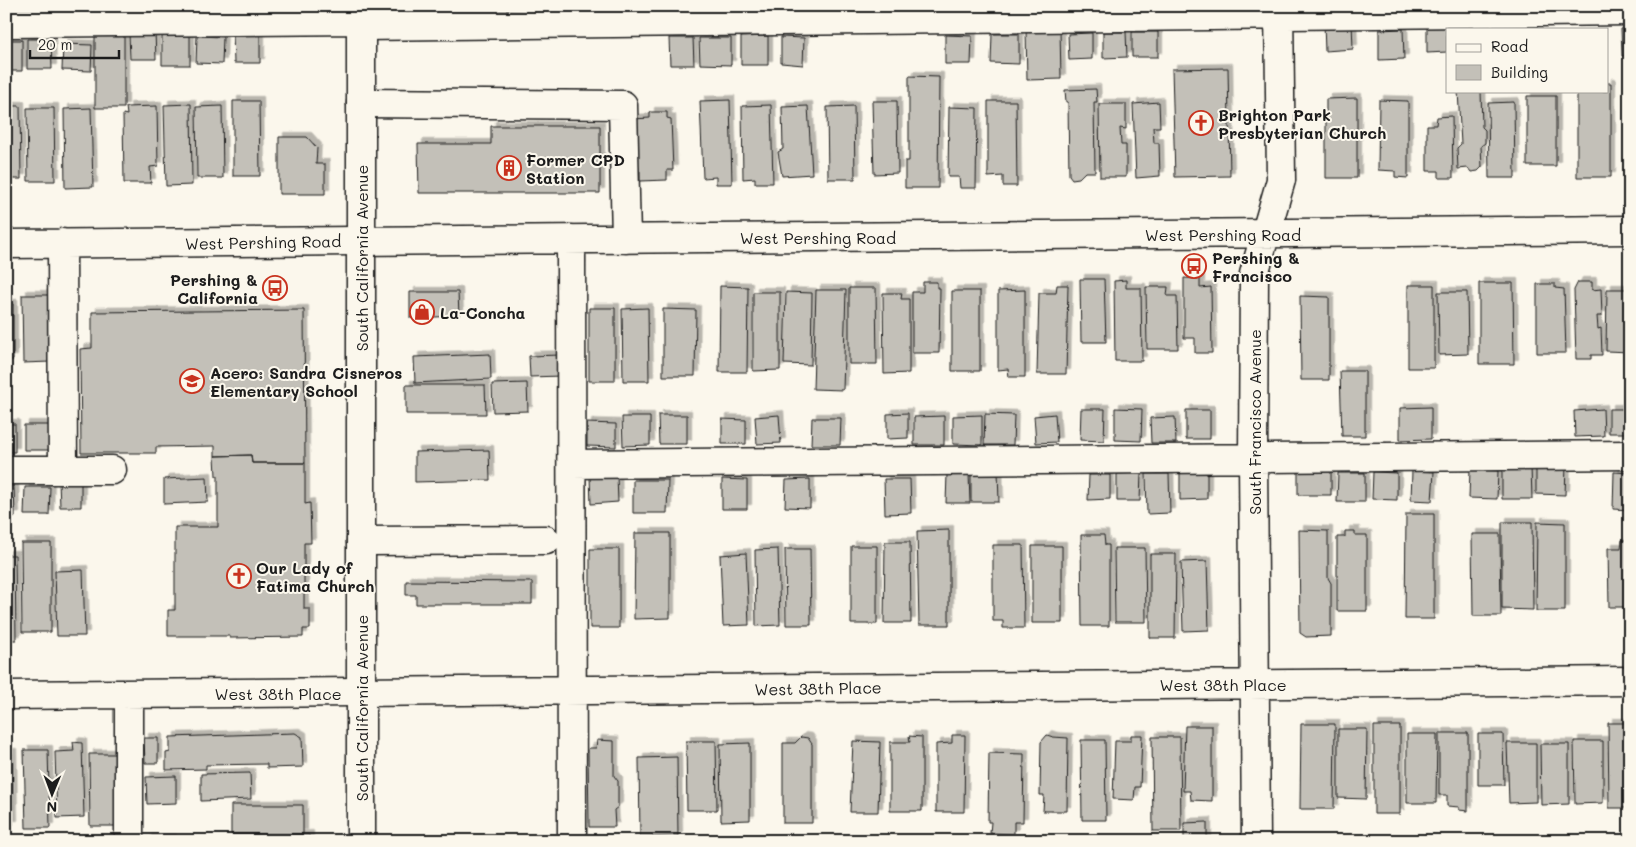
<svg xmlns="http://www.w3.org/2000/svg" width="1636" height="847" viewBox="0 0 1636 847" font-family="Mali,sans-serif">
  <style>
    .building { fill: #c3c0b8; stroke: #1c1c1c; filter: url(#shadow) }
    .lines { fill: none; stroke-linecap: round; stroke-linejoin: round }
    .minor-casing { stroke: #1c1c1c; stroke-width: 31 }
    .major-casing { stroke: #1c1c1c; stroke-width: 31 }
    .minor { stroke: #fbf7ec; stroke-width: 28 }
    .major { stroke: #fbf7ec; stroke-width: 28 }
    .labels { text-anchor: middle; dominant-baseline: central; stroke-width: 4; stroke-linejoin: round; paint-order: stroke }
    .poi-label { font-size: 16px; font-weight: bold; fill: #1c1c1c; stroke: #fbf7ec; text-anchor: start }
    .street-label { font-size: 16px; fill: #1c1c1c; stroke: #fbf7ec }
  </style>
  <defs>
    <filter id="shadow"><feDropShadow dx="4.5" dy="-4.5" stdDeviation="0" flood-color="#0004"/></filter>
  </defs>
  <rect width="100%" height="100%" fill="#fbf7ec"/>
  <filter id="ink" filterUnits="userSpaceOnUse"><feTurbulence type="fractalNoise" baseFrequency=".02" numOctaves="2"/><feDisplacementMap in="SourceGraphic" scale="10" xChannelSelector="R" yChannelSelector="G"/><feConvolveMatrix kernelMatrix="1 2 1 2 8 2 1 2 1" color-interpolation-filters="sRGB"/></filter>
  <g filter="url(#ink)">
    <path class="building" d="M449,6h28v3h-28z
      M1352,23l1,26 -28,2 -1,-27z
      M1427,24h25l1,5h-6v23l-20,1z
      M1455,24h28v5h-28z
      M1513,24v5h-25l-1,-4z
      M1630,28v27l-8,1 -1,-27z
      M1403,29l1,30 -25,1v-30z
      M1026,30h34l1,49 -34,1z
      M155,32l1,27h-26l-1,-25z
      M1103,32h23l1,25 -24,1z
      M1132,32h26v25h-26z
      M233,33h27v30h-26z
      M1092,33v26l-23,1 -1,-26z
      M992,34h27v30l-28,-1z
      M945,35l27,1 -1,28h-26z
      M95,36h29v72h-29z
      M162,36h28v29h-28z
      M197,36l26,1 -1,27 -26,-1z
      M768,36v29h-27v-28z
      M781,37l23,1 -1,27 -22,-2z
      M669,38h24l1,27h-24z
      M699,38h32v27l-31,-1z
      M27,39h24l1,30h-25z
      M6,40h16v31h-16z
      M63,44l29,1 -1,26 -29,-1z
      M1228,68l2,108 -55,1 -3,-108z
      M909,76l30,1 -1,111h-33v-27h4z
      M1607,83h4v94h-34v-86h30z
      M1096,89l1,13h-3l1,70h-10l-6,6 -7,1 -3,-4 -1,-73h-2l-1,-12z
      M1628,89h2v78z
      M1458,91h23l1,36 3,3v13l-4,3 1,21 -4,4 -7,1 -3,-4 -10,1 -1,-21 4,-4z
      M1527,96h29v70h-29z
      M1357,98v80h-31v-79z
      M730,100l2,84h-16v-7l-13,1 -3,-77z
      M1379,100l29,1v77l-13,-1v-6l-17,-1z
      M233,101h26l1,75h-27z
      M872,101h25l1,72 -24,1z
      M988,101h28l1,85h-14v-10l-15,1z
      M1159,102l1,25h-7l1,16h5l1,33 -24,2 -3,-74z
      M1514,102l1,76h-26l-1,-75z
      M191,104l1,81 -26,1 -2,-81z
      M1099,104h27v25l-6,-1 1,17h5v32h-26z
      M771,105l2,78h-18v-5l-12,1 -1,-73z
      M6,106h14l1,73h-15z
      M157,106l1,60 -8,1 1,16h-27l-1,-69 4,1 -1,-8z
      M222,106l1,72h-26l-1,-71z
      M808,106l4,68 -30,2 -4,-24 5,-3 -1,-42z
      M854,106l1,73h-27l-1,-72z
      M949,107l28,1 -1,80h-16l-1,-11h-11z
      M27,108h27l1,73h-27z
      M91,108l2,79 -28,1 -1,-79z
      M650,112h17v6l4,1 2,51h-6v10l-27,1v-10h-5l-2,-52 17,-1z
      M1452,116l1,62h-14v-7h-12v-46h9l1,-8z
      M491,126h109v67h-181l-1,-49h73z
      M279,137h28l10,11 -1,16h9v30h-46z
      M1184,278l16,1v9l11,-1 1,66h-17v-15h-11z
      M1080,279h24l2,63h-25z
      M1126,280v8h15l1,73h-27l-1,-80z
      M923,282h14v6h3l-1,65h-27v-61h11z
      M1578,282h14v8l9,-1 1,27h-5l1,13 3,-1 1,27h-11v4h-15l-2,-69z
      M1479,283h34l1,81h-35z
      M1537,284h18v4l9,1 2,64h-29z
      M1057,285h11l-2,89h-29l2,-81h17z
      M1408,285h26v83h-26z
      M720,286l28,1 -1,85h-28z
      M1146,287h22l-1,9h10l1,53h-31z
      M849,288h27l1,76h-28z
      M1607,289h23v63l-24,-1z
      M816,290h30l-3,100 -30,-1z
      M1025,290v87h-16l-1,-8 -10,1v-79z
      M952,291h28v80h-28z
      M410,292h48l1,24 -49,2z
      M753,292h27v78l-27,1z
      M786,292l26,1 -1,72 -27,-1z
      M1438,292h29l1,62 -29,1z
      M883,293h19l-1,6h8v74l-25,1z
      M22,295h27l1,67 -27,1z
      M1300,296l29,1v83h-28z
      M6,304h7v56h-7z
      M589,308h26v73h-26z
      M648,308l1,73h-26l-1,-72z
      M663,309l33,1 -1,66h-32z
      M304,310l1,153h-53l-1,-8 -36,1v-10l-59,1v6h-75l-1,-104 12,-1v-36z
      M490,354l1,25 -76,4 -1,-26z
      M560,355l1,21 -31,1 -1,-21z
      M1340,371h25v65h-23z
      M527,383l1,28 -35,1 -1,-28z
      M406,385h79l1,29h-80z
      M1431,407v32l-31,1v-32z
      M1115,408l27,1 -1,32 -26,-1z
      M1081,409h24l-1,32 -24,-1z
      M1603,409l1,27 -29,1 -1,-26z
      M1609,409h21v24h-21z
      M1186,410h24v29h-24z
      M908,413v25l-21,1v-25z
      M985,414l29,1 -1,30h-29z
      M1055,414l2,28 -21,1 -2,-27z
      M658,415h29v29h-28z
      M779,415l2,28 -24,1 -2,-27z
      M982,415v30l-29,-1v-28z
      M944,416v29h-30v-28z
      M622,417h28v28l-27,1z
      M1175,417l1,26h-25l-1,-25z
      M812,418h29l-1,27h-29z
      M722,419l24,1v24h-24z
      M587,423l29,1v23l-29,-1z
      M6,424h9v28h-9z
      M24,425h26v25h-26z
      M489,450l1,30 -75,2v-30z
      M251,455l1,8h53v41l5,-1 1,40h-7v66h6v20h-7v8l-73,1v-2h-62v-26h7v-83h43v-51h-2l-1,-20z
      M1536,466h30l-1,29 -29,-1z
      M1531,467l1,32h-30v-31z
      M1298,470l33,1v24h-33z
      M1470,470l28,1 -1,28 -28,-1z
      M998,471l1,31h-28v-30z
      M1180,471h27v28l-27,1z
      M1412,471l22,1 -2,29 -21,-1z
      M1373,472l24,1v27l-25,-1z
      M1614,472l16,1v37l-17,-1z
      M1141,473l-1,28h-23v-27z
      M1338,473h27v29h-28z
      M947,474h22l1,29h-24z
      M1146,474h23l1,39 -23,1z
      M1089,475h21v24l-22,1z
      M617,476l1,26 -27,2 -1,-27z
      M207,477l1,25 -44,2v-25z
      M722,479l25,1v29h-25z
      M810,479v29l-25,-1 1,-27z
      M884,479h26l1,34 -26,1z
      M633,480h35l-1,33h-34z
      M81,481v26h-21l-1,-25z
      M6,486h8l1,31 -9,1z
      M25,487h25l-1,28h-25z
      M1406,514h28v105h-29z
      M1502,522h30l1,88 -31,-1z
      M1537,522l28,1v88h-29z
      M949,530v95h-30l-2,-94z
      M1299,530l29,1v47l3,5v53l-25,1 -6,-4z
      M1345,531h10v4h12v76h-30v-74h8z
      M635,533h35v85l-36,1z
      M1472,534h28l1,82h-28z
      M1081,535h23l1,10h4v81h-27z
      M1622,540h8v67h-21l-1,-59h13z
      M885,542h25l1,81h-27z
      M21,543h30v89h-29z
      M993,545h30l1,83h-21v-7h-10z
      M851,546h26v78h-26z
      M1032,546h30v77h-30z
      M1114,548h31l1,74h-31z
      M590,549h29v79h-29z
      M778,549l2,76 -24,1 -1,-76z
      M785,549h25l1,76h-25z
      M746,553l3,72 -26,1 -3,-71z
      M1150,554h26l-1,84h-25z
      M6,555h9l1,85h-10z
      M1207,561l2,69 -26,1 -2,-69z
      M83,570l2,66h-28l-2,-65z
      M406,581l126,1v22h-116v-9h-10z
      M1608,723h22v85h-21z
      M1301,724h34l-1,85h-34z
      M1185,726h27v75l-21,-1 -1,-9h-7z
      M1374,726h26v88h-26z
      M1338,729h29l-1,70 -28,-1z
      M295,733l7,4 1,30 -36,1v-4l-61,1v4l-40,1v-17l4,-1v-15z
      M1439,733h29v78l-9,-1v-3l-12,-1v-11h-8z
      M1407,734h30l-1,69h-29z
      M1478,734h25l1,51h-26z
      M952,735h13l-1,77h-28v-68l16,-1z
      M1047,735l6,2 15,1 -1,73h-24l1,-16h-4l1,-53z
      M1131,735h11l-2,52h-5l-1,13 -21,-1 2,-58h16z
      M909,736l13,1v74h-32v-69h20z
      M801,737l7,1 4,6v79h-29v-80h12z
      M1152,737h28l1,94h-28z
      M144,738h14v25h-13z
      M597,740l17,1v35l4,5v26l-4,3 1,17h-26l-1,-77 1,-2h7z
      M1081,740h24l1,80h-24z
      M686,741h30l1,69h-30z
      M853,741l27,1 -2,70h-28z
      M1574,741h29v62l-28,1z
      M73,742l9,1 2,74 -27,1 -2,-66 19,-1z
      M750,743v77l-29,1 -1,-77z
      M1507,743h29v59l-27,1z
      M1540,744h29v60l-28,1z
      M24,750h24l2,78h-24z
      M6,753h6l1,72h-7z
      M989,753l35,1 -1,68h-9v12l-24,-1 1,-11h-3z
      M89,754h28l1,72h-28z
      M677,757l1,79 -38,1 -1,-79z
      M250,773l1,26 -50,2v-27z
      M176,776v27l-29,1 -1,-27z
      M231,805h72v29h-72z
      M1207,822v19h-23v-18z
      M309,835v6h-34v-5z
      M147,839h25v2h-25z"/>
    <g class="lines">
      <defs>
        <path id="minor" d="M6,23l355,-3
          M361,26l1269,-15
          M361,103l262,2 3,134
          M571,239l1,602
          M62,243l1,227
          M6,244l1624,-14
          M572,464l1058,-9
          M6,470h106
          M361,541l185,-1
          M129,694v147
          M6,695l1624,-14
          M1256,841l-3,-383 1,-184 27,-94 -2,-174"/>
        <path id="major" d="M361,6v835"/>
      </defs>
      <use href="#minor" class="minor-casing"/>
      <use href="#major" class="major-casing"/>
      <use href="#minor" class="minor"/>
      <use href="#major" class="major"/>
    </g>
  </g>
  <defs>
    <symbol id="church-ring" viewBox="-11 -11 22 22"><circle r="9.5" fill="#fbf7ec" stroke="#c8321e" stroke-width="1.5"/><path d="M-1.2-6h2.4v3.5h3.3v2.4h-3.3V6h-2.4V-.1h-3.3v-2.4h3.3Z" fill="#c8321e"/></symbol>
    <symbol id="building-ring" viewBox="-11 -11 22 22"><circle r="9.5" fill="#fbf7ec" stroke="#c8321e" stroke-width="1.5"/><path d="M-4-6H4V6H1V3H-1V6H-4ZM-2.5-4.3h1.7v1.8h-1.7ZM.8-4.3h1.7v1.8H.8ZM-2.5-1h1.7V.8h-1.7ZM.8-1h1.7V.8H.8Z" fill="#c8321e"/></symbol>
    <symbol id="bus-ring" viewBox="-11 -11 22 22"><circle r="9.5" fill="#fbf7ec" stroke="#c8321e" stroke-width="1.5"/><path d="M-5-6H5V4H4V6H2V4H-2V6H-4V4H-5ZM-3.5-4V0h7V-4ZM-3.5 1.2v1.5H-2V1.2ZM2 1.2v1.5H3.5V1.2Z" fill="#c8321e"/></symbol>
    <symbol id="shop-ring" viewBox="-11 -11 22 22"><circle r="9.5" fill="#fbf7ec" stroke="#c8321e" stroke-width="1.5"/><path d="M-5-2.5h2.3a2.7 3.5 0 0 1 5.4 0H5L5.5 6h-11ZM-1.5-2.5h3a1.5 2.3 0 0 0-3 0Z" fill="#c8321e"/></symbol>
    <symbol id="school-ring" viewBox="-11 -11 22 22"><circle r="9.5" fill="#fbf7ec" stroke="#c8321e" stroke-width="1.5"/><path d="M0-5L7-2L0 1L-7-2ZM-4 1L0 2.5L4 1V4Q0 6-4 4Z" fill="#c8321e"/></symbol>
  </defs>
  <g fill-rule="evenodd">
    <use href="#church-ring" x="1187" y="109" width="28" height="28"/>
    <use href="#building-ring" x="495" y="154" width="28" height="28"/>
    <use href="#bus-ring" x="1180" y="252" width="28" height="28"/>
    <use href="#bus-ring" x="261" y="274" width="28" height="28"/>
    <use href="#shop-ring" x="408" y="298" width="28" height="28"/>
    <use href="#school-ring" x="178" y="367" width="28" height="28"/>
    <use href="#church-ring" x="225" y="562" width="28" height="28"/>
  </g>
  <g class="labels">
    <g class="poi-label">
      <text x="1218" y="114">Brighton Park<tspan x="1218" dy="18">Presbyterian Church</tspan></text>
      <text x="526" y="159">Former CPD<tspan x="526" dy="18">Station</tspan></text>
      <text x="1212" y="257">Pershing &amp;<tspan x="1212" dy="18">Francisco</tspan></text>
      <text x="258" y="279" text-anchor="end">Pershing &amp;<tspan x="258" dy="18">California</tspan></text>
      <text x="440" y="312">La-Concha</text>
      <text x="210" y="372">Acero: Sandra Cisneros<tspan x="210" dy="18">Elementary School</tspan></text>
      <text x="256" y="567">Our Lady of<tspan x="256" dy="18">Fatima Church</tspan></text>
    </g>
    <g class="street-label">
      <text x="1223" y="234">West Pershing Road</text>
      <text x="818" y="237">West Pershing Road</text>
      <text transform="translate(263 242) rotate(-1)">West Pershing Road</text>
      <text transform="translate(361 258) rotate(-90)">South California Avenue</text>
      <text transform="translate(1254 422) rotate(-90)">South Francisco Avenue</text>
      <text x="1223" y="684">West 38th Place</text>
      <text transform="translate(818 688) rotate(-1)">West 38th Place</text>
      <text x="278" y="693">West 38th Place</text>
      <text transform="translate(361 708) rotate(-90)">South California Avenue</text>
    </g>
  </g>
  <rect width="1636" height="847" fill="none" stroke="#fbf7ec" stroke-width="25"/>
  <rect x="12" y="12" width="1611" height="822" fill="none" stroke="#1c1c1c" stroke-width="2" filter="url(#ink)"/>
  <rect x="1446" y="28" width="162" height="65" fill="#fbf7ec" stroke="#a29f99"/>
  <rect x="1456" y="44" width="25" height="8" fill="#fbf7ec" stroke="#a29f99"/>
  <text x="1491" y="52" font-size="15" fill="#1c1c1c">Road</text>
  <rect x="1456" y="65" width="25" height="15" fill="#c3c0b8" stroke="#a29f99"/>
  <text x="1491" y="78" font-size="15" fill="#1c1c1c">Building</text>
  <g transform="translate(52 794) rotate(181)" stroke="#fbf7ec" stroke-width="4" paint-order="stroke">
  <path d="M0-4L9 19L0 12L-9 19Z" fill="#1c1c1c"/>
  <text y="-8" font-size="14" font-weight="bold" text-anchor="middle" fill="#1c1c1c">N</text>
  </g>
  <path d="M30 50v8h89v-8" fill="none" stroke="#1c1c1c" stroke-width="2.5"/>
  <text x="38" y="50" font-size="15" fill="#1c1c1c" stroke="#fbf7ec" stroke-width="4" paint-order="stroke">20 m</text>
</svg>
